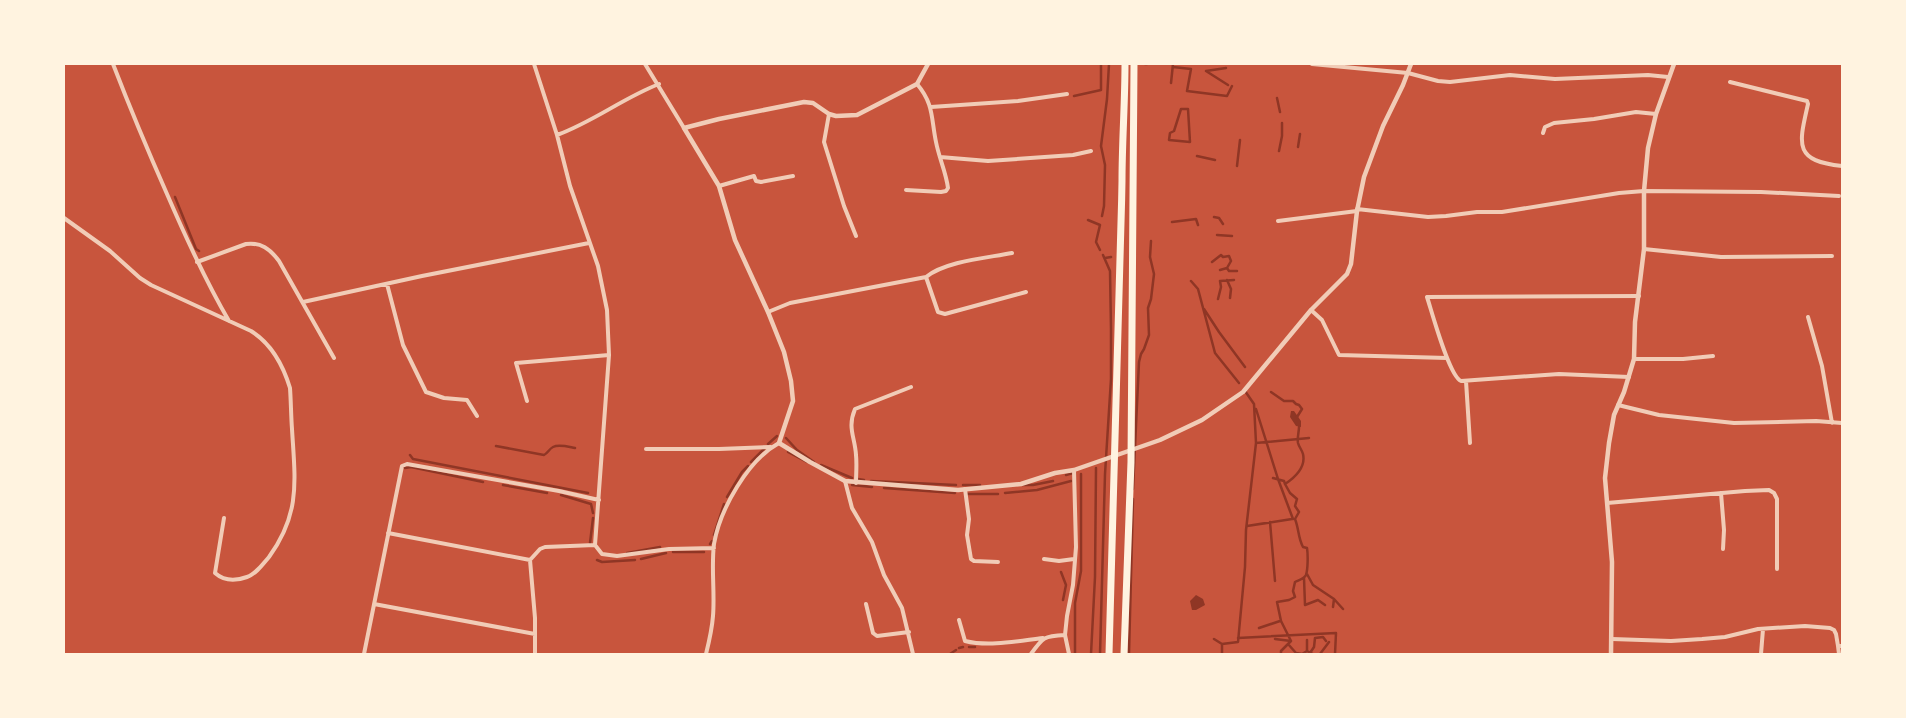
<svg xmlns="http://www.w3.org/2000/svg" width="1906" height="718" viewBox="0 0 1906 718" font-family="Montserrat,sans-serif">
  <style>
    .water { fill: #8f3625 }
    .lines { fill: none; stroke-linecap: round; stroke-linejoin: round }
    .stream { stroke: #8f3625; stroke-width: 2.5 }
    .minor { stroke: #f1ccb7; stroke-width: 4 }
    .tertiary { stroke: #f1ccb7; stroke-width: 4.5 }
    .motorway { stroke: #fff3e0; stroke-width: 7 }
  </style>
  <rect width="100%" height="100%" fill="#c8553d"/>
  <path class="water" d="M1291,411h3l7,10v6l-5,-1 -6,-9z
    M1196,595l7,4 2,6 -9,5h-4l-2,-9z"/>
  <g class="lines">
    <path class="stream" d="M1145,64h2
      M1173,67l18,2 -4,22 40,5 5,-10
      M1226,68l-20,3 22,14
      M1171,83l2,-19
      M1074,96l27,-6v-26
      M1277,98l3,14
      M1181,109h7l2,33 -21,-2 1,-7 4,-2z
      M1298,147l2,-13
      M1279,151l3,-15v-13
      M1197,156l18,4
      M1237,166l3,-26
      M175,197l21,52 3,2
      M1102,216l2,-10 1,-41 -4,-19 6,-47 2,-35
      M1214,217l5,1 4,6
      M1088,220l12,5 -4,17 4,8
      M1172,222l24,-3 2,6
      M1217,235l15,1
      M1105,258l6,-1
      M1212,262l9,-7 2,2 6,-1 2,5 -4,7
      M1220,270l7,-2 2,3h8
      M1227,280l4,9 -1,9
      M1191,281l7,8 17,64 24,30
      M1218,299l3,-12 -1,-6 14,-1
      M1204,309l15,23 26,35
      M1271,392l13,9h9l3,3 3,1 3,4 -5,8
      M1256,409l22,70 15,40
      M786,438l11,12 17,12
      M1256,443l53,-5
      M768,444l9,-8
      M496,446l48,9c4,-2 5,-6 9,-8 6,-3 16,0 22,1
      M788,452l19,10
      M410,455l3,4 175,34
      M751,462l13,-13
      M821,465l31,13
      M405,468l6,-1 72,15
      M1066,475l7,-2
      M1273,478l11,3 1,3
      M858,479l6,1
      M871,481l85,4
      M503,485l44,8
      M852,485l20,2
      M963,485h17
      M1022,485h11l20,-4
      M884,488l71,5
      M1133,489l6,-127 2,-8 3,-5 5,-14 -1,-27 3,-9 3,-25 -4,-17 1,-16
      M1005,493l32,-3 34,-9
      M967,494h31
      M561,495l30,9 2,9
      M727,497l15,-25 6,-6
      M1270,522l5,59
      M1247,526l45,-7
      M714,535l10,-31
      M590,543l3,-25
      M710,544l2,-3
      M673,552h31
      M627,553l33,-6
      M641,559l25,-6
      M597,560l5,2 33,-2
      M1061,572l5,13 -3,15
      M1307,574l6,11 21,14 -1,8
      M1304,578l1,27 13,-5 7,5
      M1334,599l9,10
      M1259,628l21,-7
      M1238,638l98,-5 -1,21
      M1214,639l8,5
      M1275,639l16,2
      M1307,640v11
      M1288,644l8,9 6,1 5,-3 6,3
      M969,647h6
      M959,648l4,-1
      M1310,653l4,-6 1,-9 8,-1 3,4
      M950,654l6,-4
      M1075,654v-51l6,-32v-97
      M1091,654l4,-77 1,-109
      M1100,654l5,-180 6,-95v-50l-1,-58 -7,-16
      M1129,654l4,-155
      M1222,654v-10l16,-2 7,-75 1,-37 10,-87 -2,-39 -9,-13
      M1281,654v-3l10,-10 -10,-20 -4,-19 12,-2 6,-3 -2,-6 2,-9c4,-2 9,-3 11,-7 2,-6 2,-21 1,-27l-4,-1c-5,-9 -4,-18 -8,-28l4,-7 -4,-6 2,-7 -7,-6 -5,-9c9,-6 21,-17 18,-30 -1,-4 -4,-7 -5,-11 -1,-5 1,-11 1,-16
      M1320,654l9,-12"/>
    <path class="minor" d="M113,64c17,44 35,87 54,130 19,44 38,86 62,127
      M534,64l23,71 13,51 28,80 9,44 2,45 -14,190 7,9 15,2 52,-7 45,-1
      M645,64l39,64
      M1312,64l96,9 30,8 12,1 60,-7 45,4 93,-4 20,2
      M1730,82l77,19 1,3c-9,40 -15,57 34,62
      M931,107l87,-6 49,-7
      M829,114l-5,28 20,64 12,30
      M1543,133l2,-6 9,-4 40,-4 42,-7 20,2
      M557,135c36,-13 66,-37 102,-51
      M940,157l48,4 85,-6 18,-4
      M719,186l35,-10 2,5 5,1 32,-6
      M906,190l35,2 5,-1 2,-3c-2,-16 -9,-30 -12,-46 -5,-24 -2,-38 -19,-58
      M1357,209l71,8 18,-1 31,-4h25l117,-19 25,-2 117,1 78,4
      M64,218l46,33 30,27 11,7 100,46c21,13 32,34 39,57 1,14 1,28 2,41 3,51 9,84 -23,128 -6,7 -13,17 -22,20 -11,4 -23,4 -32,-4l9,-55
      M1278,221l79,-10
      M1644,249l77,8 111,-1
      M197,262l49,-18c15,-2 24,5 33,17l55,97
      M926,277c20,-16 61,-19 86,-24
      M387,284l16,61 23,47 18,6 23,2 10,16
      M303,302l119,-26 167,-33
      M1311,310l11,10 17,35 108,3
      M768,312l22,-9 136,-26 12,35 7,2 81,-22
      M1808,317l14,49 10,57
      M1634,359h49l30,-3
      M1629,377l-70,-3 -98,7c-12,-5 -29,-69 -34,-84l212,-1
      M1466,381l4,62
      M527,401l-11,-38 93,-8
      M1618,405l41,10 75,8 82,-2 26,2
      M646,449h73l52,-2
      M845,481l7,27 20,34 12,33 18,33 11,46
      M856,483c0,-9 1,-19 0,-28 -1,-18 -9,-27 -1,-46l56,-22
      M965,489l4,30 -2,16 4,24 3,2 24,1
      M1721,493l3,37 -1,19
      M1607,503l138,-12 24,-1 5,3 3,6v70
      M388,533l142,27
      M1044,559l15,2 15,-2
      M374,604l161,30
      M866,604l7,29 4,3 32,-4
      M959,620l6,21c24,6 53,0 78,-3
      M1612,639l59,2 31,-2 23,-2 33,-8 47,-3 25,2 4,2 2,4 2,12h4
      M1838,646l1,8
      M364,654l38,-188 5,-2 152,27 40,9
      M535,654v-36l-5,-58 10,-11 5,-2 50,-2
      M706,654c3,-12 6,-25 7,-38 2,-24 -2,-48 1,-72 6,-35 34,-84 65,-101
      M1031,654c12,-17 13,-18 34,-19
      M1069,654l-4,-19 2,-19 6,-31 3,-38 -2,-77
      M1761,654l2,-25"/>
    <path class="tertiary" d="M928,64l-11,20 -60,31 -21,1 -7,-2 -16,-11 -9,-1 -85,17 -35,9 35,58 16,54 33,72 16,40 7,29 2,20 -14,42 31,19 35,19 113,9 63,-6 34,-11 19,-3 86,-30 42,-20 41,-28 68,-82 36,-36 4,-10 6,-53 7,-34 19,-51 20,-41 8,-21
      M1611,654l1,-92 -7,-84 4,-35 5,-28 10,-23 10,-33 1,-37 9,-73v-58l4,-43 8,-34 18,-50"/>
    <path class="motorway" d="M1109,654c5,-157 10,-315 13,-473 0,-39 3,-78 3,-117
      M1124,654l7,-192 3,-398"/>
  </g>
  <rect width="1906" height="718" fill="none" stroke="#fff3e0" stroke-width="130"/>
</svg>
